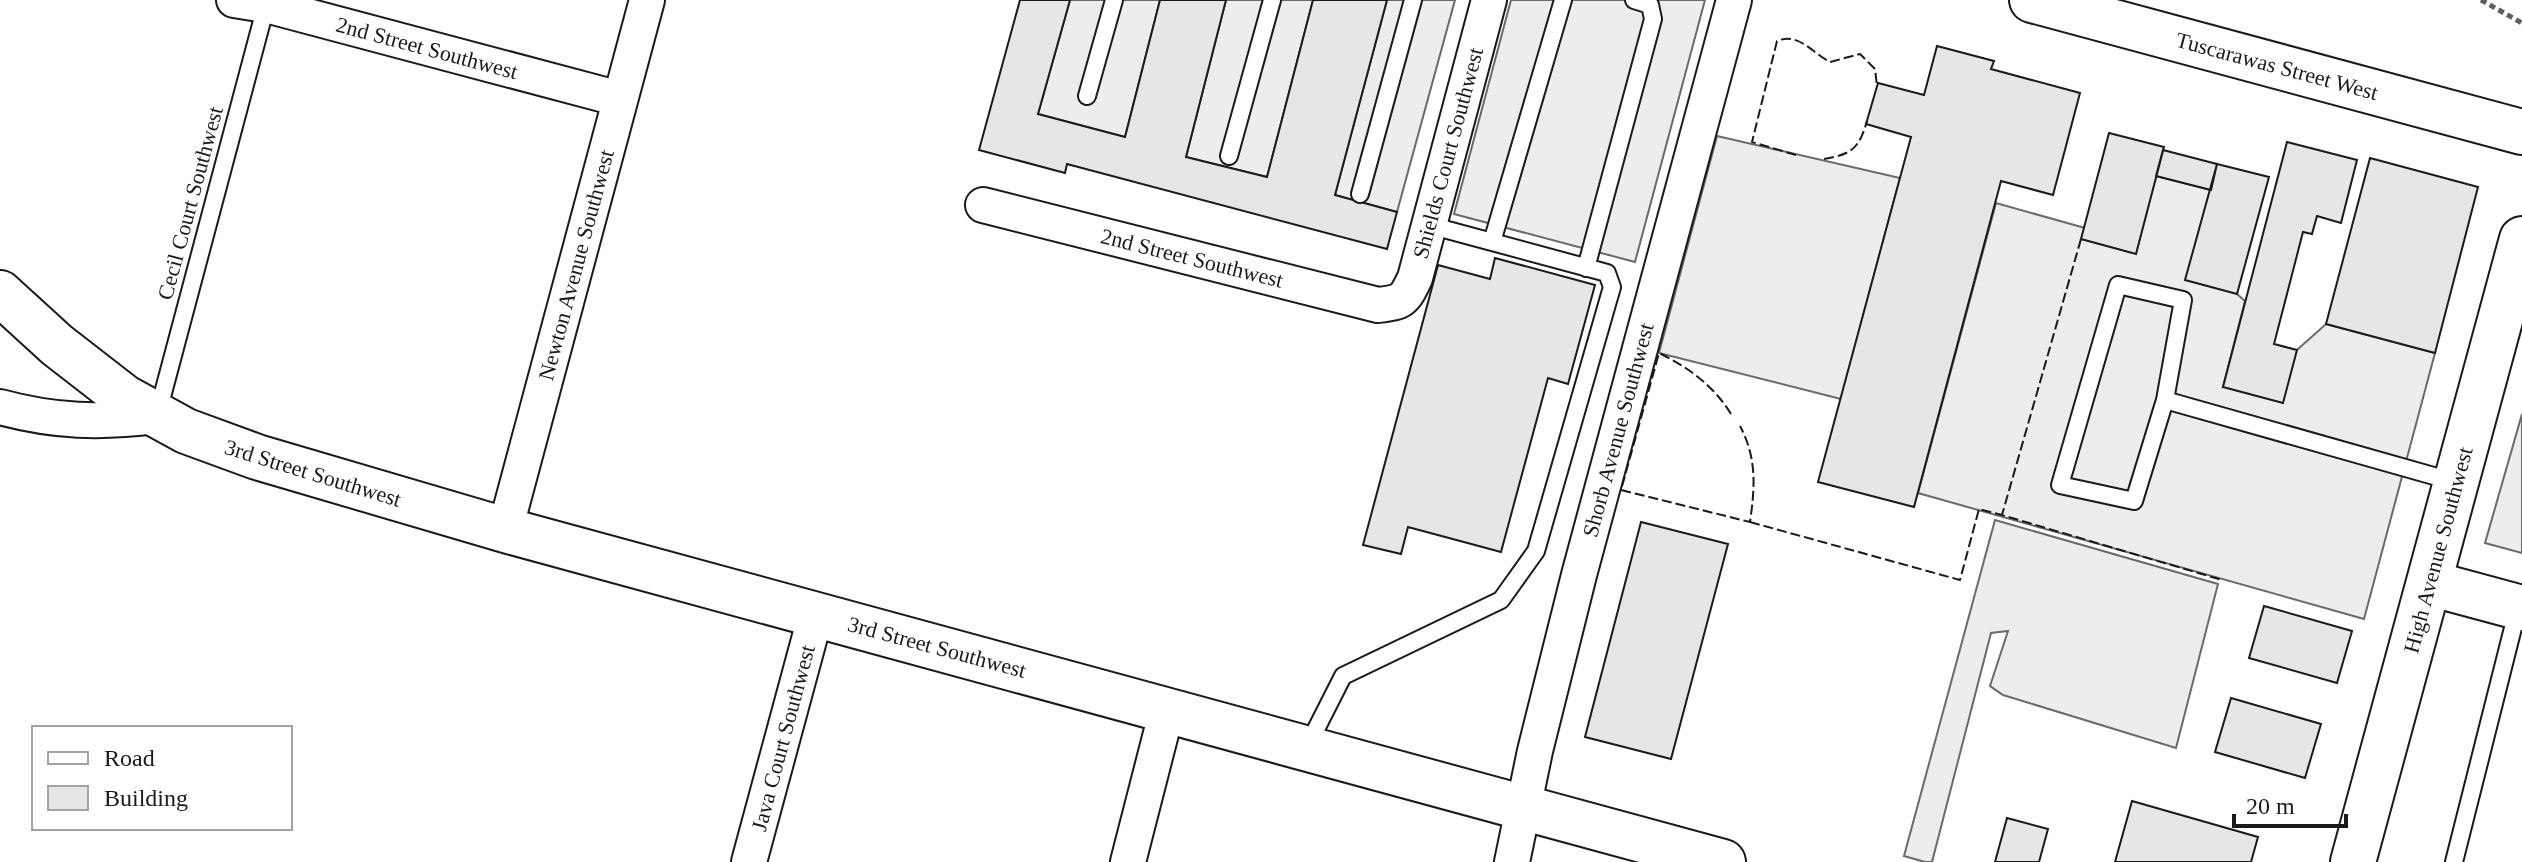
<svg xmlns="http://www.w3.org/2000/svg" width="2522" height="862" viewBox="0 0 2522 862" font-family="Georgia,serif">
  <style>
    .built { fill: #ededed; stroke: #6a6a6a; stroke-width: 2 }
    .building { fill: #e6e6e6; stroke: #1a1a1a; stroke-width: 2 }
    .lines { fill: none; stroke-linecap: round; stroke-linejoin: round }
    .lane-casing { stroke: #1a1a1a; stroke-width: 20 }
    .street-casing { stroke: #1a1a1a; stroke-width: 38 }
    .secondary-casing { stroke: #1a1a1a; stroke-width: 48 }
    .primary-casing { stroke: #1a1a1a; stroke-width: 48 }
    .path { stroke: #5f5f5f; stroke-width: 5; stroke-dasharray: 6 4; stroke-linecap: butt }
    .lane { stroke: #fff; stroke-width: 16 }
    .street { stroke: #fff; stroke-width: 34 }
    .secondary { stroke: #fff; stroke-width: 44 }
    .primary { stroke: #fff; stroke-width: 44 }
    .fence { stroke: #1a1a1a; stroke-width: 2; stroke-dasharray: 10 4; stroke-linecap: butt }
    .labels { text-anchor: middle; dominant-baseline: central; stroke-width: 6; stroke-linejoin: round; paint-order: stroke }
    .street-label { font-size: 22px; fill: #1a1a1a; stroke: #fff }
  </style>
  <rect width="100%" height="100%" fill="#fff"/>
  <path class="built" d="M1070,0h90l-35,137 -87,-23z
    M1226,0h87l-46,177 -81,-20z
    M1387,0h68l-58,212 -62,-17z
    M1511,0h194l-70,262 -181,-48z
    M1717,136l183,42 -59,221 -182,-46z
    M2156,176l55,14 26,104 8,7 -22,86 74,-37 29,-26 109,29 -71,266 -446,-126 78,-290 89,25 -3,11 54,14z
    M2522,414v139l-37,-10z
    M1995,520l223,64 -42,164 -173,-53 -13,-9 18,-55 -17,2 -59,229h-7l-21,-6z"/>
  <path class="building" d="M1020,0h50l-32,114 87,23 35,-137h66l-40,157 81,20 46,-177h74l-52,195 62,17 -10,37 -320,-85 -2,9 -86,-23z
    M1937,46l57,15 -3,8 89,24 -27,102 -52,-14 -87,326 -96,-25 93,-345 -45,-13 12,-41 46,12z
    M2109,133l55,14 -28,107 -55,-15z
    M2287,142l70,18 -16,63 -24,-7 -5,18 -9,-2 -29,112 23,6 -14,53 -60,-16z
    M2163,150l54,14 -6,26 -55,-14z
    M2370,158l108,29 -43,166 -109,-29z
    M2217,164l52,13 -32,117 -52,-14z
    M1495,258l100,27 -27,99 -20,-6 -47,174 -93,-25 -7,27 -38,-9 75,-280 52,14z
    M1641,522l87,22 -57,215 -86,-22z
    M2264,606l88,25 -15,52 -88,-25z
    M2231,698l90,26 -16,54 -90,-26z
    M2132,801l126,36 -7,25h-136z
    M2007,818l41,11 -9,33h-44z"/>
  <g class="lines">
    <defs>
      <path id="lane" d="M1087,96l27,-96
        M1229,156l43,-156
        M1360,194l53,-194
        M1492,242l71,-242
        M1586,268l67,-249 -3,-14 -16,-5
        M2165,400l18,-100 -65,-15 -58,200 74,16 31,-101 290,82
        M158,412l109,-410
        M1307,747l36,-71 158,-76 35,-49 76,-264 -5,-14 -178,-48
        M2454,862l64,-254"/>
      <path id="street" d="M234,0l32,5 354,94
        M983,205l395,100c25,-3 26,-4 37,-27l74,-278
        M0,407c55,15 101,16 156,9
        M505,530l142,-530
        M749,862l67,-248
        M1128,862l39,-152
        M1512,862l23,-111 44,-176 155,-575"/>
      <path id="secondary" d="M0,293l57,52 67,52 62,34 71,26 248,73 1218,332
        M2429,583l93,25
        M2353,862l169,-623"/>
      <path id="primary" d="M2032,0l490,132"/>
    </defs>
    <use href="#lane" class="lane-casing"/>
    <use href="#street" class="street-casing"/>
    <use href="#secondary" class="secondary-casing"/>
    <use href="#primary" class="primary-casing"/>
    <path class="path" d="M2481,0l41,23"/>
    <use href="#lane" class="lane"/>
    <use href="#street" class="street"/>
    <use href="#secondary" class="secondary"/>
    <use href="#primary" class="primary"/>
    <path class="fence" d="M1796,155l-44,-13 25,-101c22,-9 35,12 53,21l30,-8 15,15 2,17
      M1824,159c29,-5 35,-11 43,-38
      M2081,239l-79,276 220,65
      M1731,414c-17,-28 -43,-47 -72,-61l-38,137 129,32c5,-35 7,-64 -10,-96
      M1750,522l210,58 19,-71 23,6"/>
  </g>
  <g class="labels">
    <g class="street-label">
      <text transform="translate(427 48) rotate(15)">2nd Street Southwest</text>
      <text transform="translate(2277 66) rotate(15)">Tuscarawas Street West</text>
      <text transform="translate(1448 153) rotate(-75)">Shields Court Southwest</text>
      <text transform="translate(190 203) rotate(-75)">Cecil Court Southwest</text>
      <text transform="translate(1192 258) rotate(14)">2nd Street Southwest</text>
      <text transform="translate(576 265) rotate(-75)">Newton Avenue Southwest</text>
      <text transform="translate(1618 430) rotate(-75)">Shorb Avenue Southwest</text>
      <text transform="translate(313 473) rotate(17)">3rd Street Southwest</text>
      <text transform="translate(2438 550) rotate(-75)">High Avenue Southwest</text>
      <text transform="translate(937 647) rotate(15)">3rd Street Southwest</text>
      <text transform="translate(783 738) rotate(-75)">Java Court Southwest</text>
    </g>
  </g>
  <rect x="32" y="726" width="260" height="104" fill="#ffffff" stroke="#a3a3a3" stroke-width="2"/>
  <rect x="48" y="752" width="40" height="12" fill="#ffffff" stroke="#a3a3a3" stroke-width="2"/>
  <text x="104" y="766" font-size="24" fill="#1a1a1a">Road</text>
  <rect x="48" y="786" width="40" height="24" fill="#e6e6e6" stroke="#a3a3a3" stroke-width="2"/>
  <text x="104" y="806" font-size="24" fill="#1a1a1a">Building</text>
  <path d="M2234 814v12h112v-12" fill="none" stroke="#1a1a1a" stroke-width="4"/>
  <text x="2246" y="814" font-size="24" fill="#1a1a1a" stroke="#ffffff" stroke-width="6" paint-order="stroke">20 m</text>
</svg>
